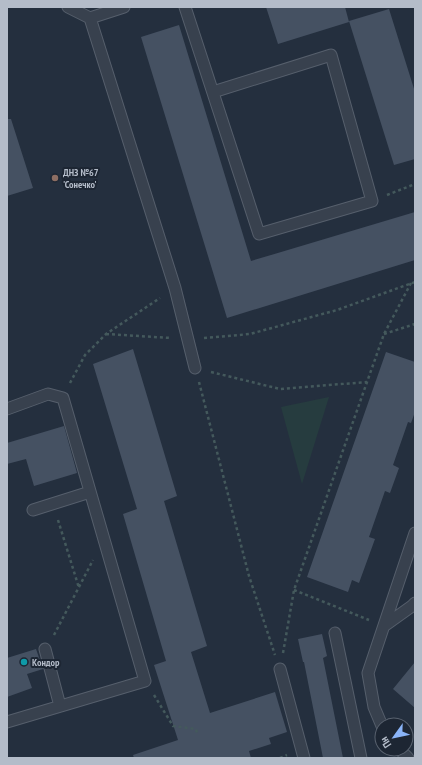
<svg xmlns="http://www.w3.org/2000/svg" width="422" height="765" viewBox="0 0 422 765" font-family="'PT Sans Narrow',sans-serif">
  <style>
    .green { fill: #263c3f }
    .building { fill: #455162 }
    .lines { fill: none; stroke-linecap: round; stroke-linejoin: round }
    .lane-casing { stroke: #565f6c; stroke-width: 13 }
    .path { stroke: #44595c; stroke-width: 2.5; stroke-dasharray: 3 3; stroke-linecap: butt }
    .lane { stroke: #38414e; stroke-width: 11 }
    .education-dot { fill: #8d6e63; stroke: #1d2633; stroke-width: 1.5 }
    .culture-dot { fill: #0f9aa8; stroke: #1d2633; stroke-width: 1.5 }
    .labels { text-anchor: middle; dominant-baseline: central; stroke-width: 4; stroke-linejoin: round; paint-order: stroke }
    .poi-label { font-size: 10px; font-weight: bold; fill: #b4bcc9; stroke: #1d2633; text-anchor: start }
  </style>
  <rect width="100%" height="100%" fill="#242f3e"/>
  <path class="green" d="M329,397l-27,87 -21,-77z"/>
  <path class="building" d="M266,7h79l4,15 -71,22z
    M389,9l26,83v67l-21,6 -45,-144z
    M179,25l72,236 164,-49v48l-188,58 -86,-281z
    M7,119h4l22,69 -26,8z
    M133,349l44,147 -13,5 43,145 -16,6 19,61 65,-21 12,40 -18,6 2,6 -22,7 2,7h-117l-1,-3 45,-15 -24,-75 12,-4 -43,-147 14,-5 -44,-145z
    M386,352l29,10v50l-4,11 -3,-1 -15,43 6,3 -9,25 -5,-2 -16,46 6,2 -16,44 -7,-3 -4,12 -41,-15z
    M64,426l13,47 -43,13 -8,-27 -19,5v-21z
    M322,634l5,22 -4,2 20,100h-20l-19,-96h-1l-5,-23z
    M36,649l7,20 -16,5 5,14 -25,9v-39z
    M415,662v46l-22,-19z"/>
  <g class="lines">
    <defs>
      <path id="lane" d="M68,7l22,11 34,-11
        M185,7l74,227 113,-33 -41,-146 -118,37
        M90,18l85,270 20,80
        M7,409l41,-15 15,4 82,283 -138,41
        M33,510l57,-18
        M384,626l28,-20 3,-3
        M335,633l26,125
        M45,649l15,57
        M280,669l24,89
        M382,726l-8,-19 -6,-34 47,-140
        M399,749l9,9"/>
    </defs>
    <use href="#lane" class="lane-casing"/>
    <path class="path" d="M387,195l28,-11
      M106,334l65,4
      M384,334l31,-10
      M204,338l46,-4 87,-24 78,-28
      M211,372l69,17 87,-7
      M199,382l50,194 26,79
      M70,383l15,-28 21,-21 54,-36
      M58,520l21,68
      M294,590l75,30
      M54,635l39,-75
      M283,653l11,-63 73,-208 17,-48 27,-51
      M154,695l19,31 23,3 1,4
      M280,758l7,-3"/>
    <use href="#lane" class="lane"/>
  </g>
  <circle class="education-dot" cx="55" cy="178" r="4"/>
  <circle class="culture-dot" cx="24" cy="662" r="4"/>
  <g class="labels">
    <g class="poi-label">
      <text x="63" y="172">ДНЗ №67<tspan x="63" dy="12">'Сонечко'</tspan></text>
      <text x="32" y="662">Кондор</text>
    </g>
  </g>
  <rect width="422" height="765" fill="none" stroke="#b4bcc9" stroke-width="16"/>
  <g transform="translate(394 737) rotate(237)"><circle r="19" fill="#1d2633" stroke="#59626f"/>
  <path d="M0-3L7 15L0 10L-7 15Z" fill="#8ab4f8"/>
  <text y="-6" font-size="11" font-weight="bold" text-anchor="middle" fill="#b4bcc9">Пн</text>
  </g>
</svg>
